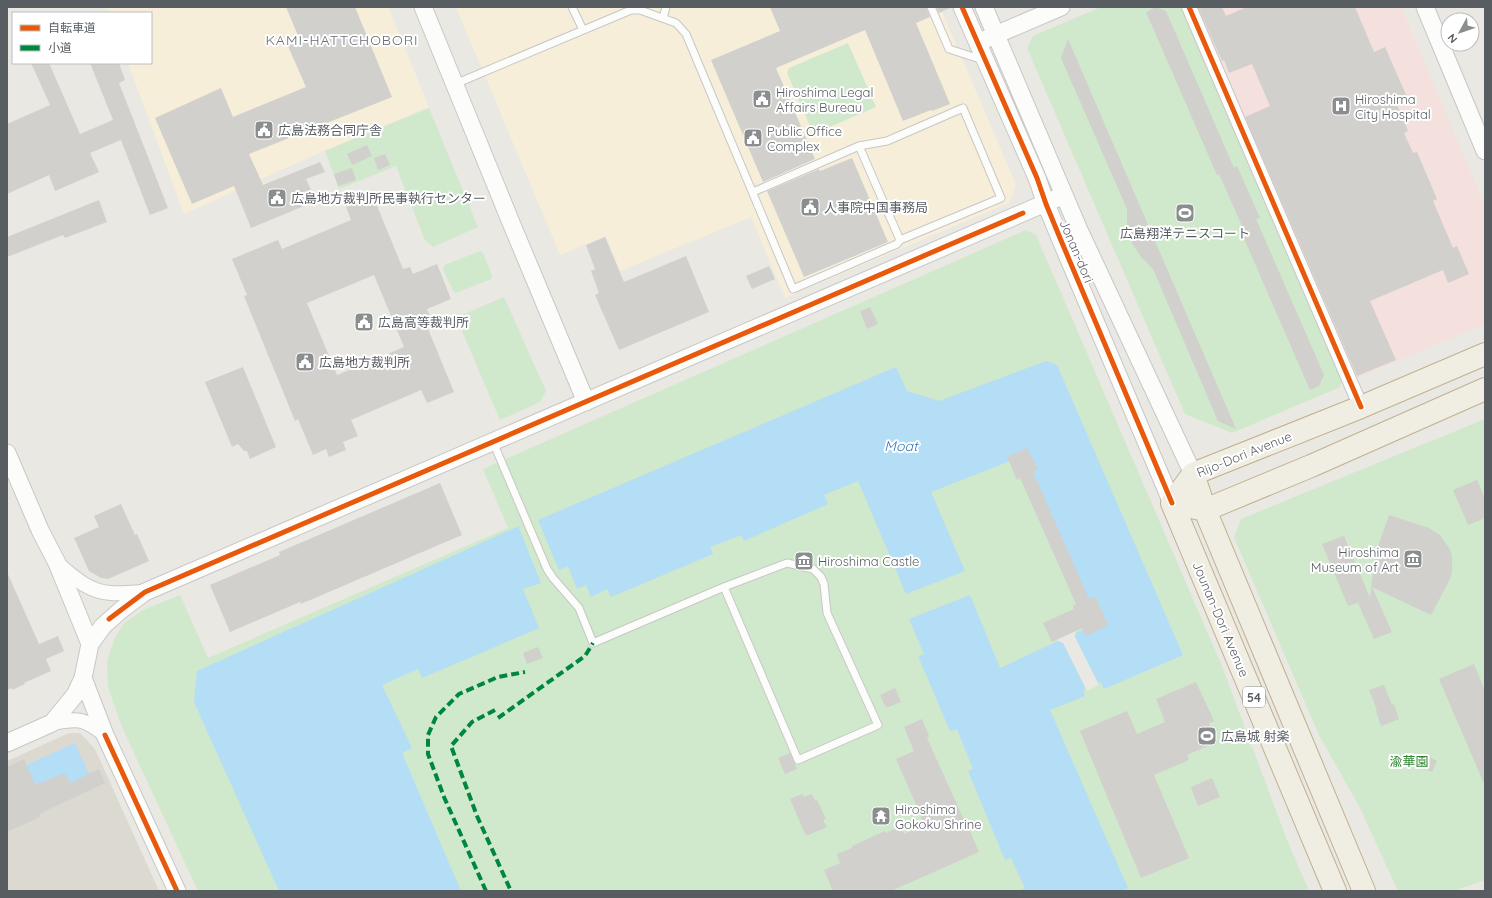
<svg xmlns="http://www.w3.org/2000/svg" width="1492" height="898" viewBox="0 0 1492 898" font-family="Quicksand,'Noto Sans JP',sans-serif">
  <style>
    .commercial { fill: #f6eed9 }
    .education { fill: #dcd9d1 }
    .medical { fill: #f4e0dc }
    .green { fill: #d0e8cb }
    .water { fill: #b4ddf6 }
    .pier { fill: #eae8e2 }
    .building { fill: #d1d0cc; fill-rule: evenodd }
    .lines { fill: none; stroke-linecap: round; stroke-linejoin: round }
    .service-casing { stroke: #c7c7c7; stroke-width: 9 }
    .minor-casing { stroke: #c7c7c7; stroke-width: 16 }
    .tertiary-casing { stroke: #c7c7c7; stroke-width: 19 }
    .trunk-casing { stroke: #c1b090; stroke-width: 24 }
    .service { stroke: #fcfcfb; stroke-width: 7 }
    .minor { stroke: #fcfcfb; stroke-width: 14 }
    .tertiary { stroke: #fcfcfb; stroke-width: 17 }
    .trunk { stroke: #f0ede2; stroke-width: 22 }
    .quiet { stroke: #00873e; stroke-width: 4; stroke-dasharray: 8 4; stroke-linecap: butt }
    .cycleway-casing { stroke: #fff; stroke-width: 8 }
    .cycleway { stroke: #e8590c; stroke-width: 5 }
    .labels { text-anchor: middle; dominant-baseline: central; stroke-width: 4; stroke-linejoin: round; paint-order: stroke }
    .shield { fill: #fff; stroke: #8a8e91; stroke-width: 1 }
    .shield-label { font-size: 12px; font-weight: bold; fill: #585d62 }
    .poi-label { font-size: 13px; fill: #585d62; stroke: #fff; text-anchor: start }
    .street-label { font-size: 13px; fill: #585d62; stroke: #fff }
    .park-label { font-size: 13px; fill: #2d852e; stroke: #fff }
    .neighbourhood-label { font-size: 14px; letter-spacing: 1px; fill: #696f74; stroke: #fff }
    .water-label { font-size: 14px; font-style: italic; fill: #3279b9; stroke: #fff }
  </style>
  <rect width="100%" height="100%" fill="#eae8e2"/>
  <path class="commercial" d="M106,7h282l41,100 -108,45 -137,62 -56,-151h23v-50h-42z
    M456,7h484l76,178 -7,18 -224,95 -34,-81 -131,54 -14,-35 -46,19z"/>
  <path class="education" d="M69,733h11l15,16 64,142h-152v-130z"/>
  <path class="medical" d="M1197,7h204l84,199v118l-128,54z"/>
  <path class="green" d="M1101,7h82l160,371 -3,9 -108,46 -47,-19 -158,-366 6,-12z
    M848,43l28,64 -58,25 -8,-6 -23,-53 2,-5z
    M429,108l49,119 -45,20 -8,-7 -29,-74 -57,23 -14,-38z
    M1026,230l10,5 185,429 66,176 22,51h-1111l-76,-164 -14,-40 -1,-26 7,-21 10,-17 19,-13 37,-15 28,63 300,-130 -25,-59z
    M480,251l3,2 9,22 -1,4 -35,14 -3,-2 -10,-22 2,-4z
    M504,297l42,94 -6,11 -40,18 -41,-96 3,-9z
    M1485,419v461l-31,11h-56l-38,-83 -41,-73 -85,-198 7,-18z"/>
  <path class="water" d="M1046,361l11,4 126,290 -79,34 -3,-7 -18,8 2,6 -35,14 78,178 -7,3h-103l7,-3 -14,-30 -6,2 -37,-89 5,-2 -16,-40 -7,2 -32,-75 6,-2 -15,-35 61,-24 30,73 84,-39 4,-29 -56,-129 -22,-10 -79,31 34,79 -59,23 -48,-113 -34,14 4,9 -84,37 -3,-6 -31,12 3,7 -102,43 -4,-8 -16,8 -5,-12 -9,4 -9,-23 -9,4 -21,-50 358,-153 11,24 32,10z
    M519,526v2l22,55 -18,6 16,39 -117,50 -4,-9 -36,16 30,63 -10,5 59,138h-182l-85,-189 3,-31z
    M75,743l14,31 -19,9 -35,2 -9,-20z"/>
  <path class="pier" d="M1076,631l-1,6 24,48 -12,6 -24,-48 -7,-3z"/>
  <path class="building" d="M286,7h69l37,90 -143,57 14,31 57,-23 5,10 -19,7 10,22 -65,27 -17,-42 -42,18 -37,-86 66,-30 12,29 73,-30 -19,-43 12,-6z
    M770,7h156l4,10 -14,6 34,81 -18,7 -1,-1 -28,11 -38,-91 -89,38 39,91 -52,23 -52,-122 69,-29z
    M936,7h16l-13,6z
    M1156,7l10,4 68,157 3,-2 23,52 -4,1 68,156 -5,11 -9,4 -71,-163 3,-1 -23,-52 -2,1 -71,-163z
    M1198,7h24l4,9 21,-9h108l19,45 11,-5 22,50 -11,5 12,29 -4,2 9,20 4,-1 20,47 -4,2 20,47 4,-2 12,28 -21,9 -5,-13 -73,31 26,59 -39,16 -112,-259 25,-11 -18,-42 -23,9 -5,-13 -2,1z
    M1068,39l168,390 -18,-8 -65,-152 -12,-12 -9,-14 -5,-17v-17l-66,-151z
    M31,63h18l31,71 33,-14 -23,-57h29l6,17 -6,3 49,125 -18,7 -29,-75 -31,13 9,19 -44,19 -6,-16 -42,19v-70l43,-19z
    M367,145l5,11 -20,9 -5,-11z
    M385,154l5,11 -12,5 -4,-12z
    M852,158l36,84 -84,35 -37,-86 52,-22 1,2z
    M352,168l4,12 -18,6 -4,-12z
    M373,196l30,73 7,-2 3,7 24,-10 14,35 -24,10 3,7 -6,3 30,73 -27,11 -6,-13 -70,30 7,16 -15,6 3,8 -17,7 -3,-8 -13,6 -15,-36 -3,2 -51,-125 3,-1 -15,-36 46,-19 4,9 69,-29 -5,-13zM374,275l30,72 -67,28 -30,-72z
    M99,200l8,22 -42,16 -2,-3 -56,22v-20z
    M605,237l19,45 62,-26 23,56 -90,38 -24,-55 4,-2 -8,-22 4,-2 -9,-24z
    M769,266l6,13 -23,10 -6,-13z
    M870,307l8,17 -11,5 -7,-18z
    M243,367l33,80 -26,12 -3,-8h-3l-6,-7 -6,3 -27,-65z
    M1027,448l11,21 -5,3 56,127 6,-3 13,29 -22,11 -4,-8 -30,14 -9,-19 31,-14 -1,-3 3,-2 -56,-126 -3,2 -10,-23z
    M1477,480l8,19v19l-17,7 -15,-35z
    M440,483l22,52 -161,69 -1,-2 -70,30 -20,-47 70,-30 -1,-3z
    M121,504l14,31 2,-1 12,27 -41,18 -7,-1 -12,-7 -15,-33 25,-11 -5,-11z
    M1389,515l40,13 11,7 9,13 3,8v15l-2,8 -19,36 -59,-28 20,45 -18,7 -16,-36 -10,3 -26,-62 22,-8 26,62 5,-43z
    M7,572l32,72 19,-8 6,15 -18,8 5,12 -27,12 1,1 -13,6v-2l-5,2z
    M538,647l5,11 -16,6 -4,-11z
    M1474,664l11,27v95l-46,-107z
    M1196,682l18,39 -5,2 8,19 -30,13 2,5 -35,15 35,83 -48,20 -61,-147 47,-20 10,23 28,-12 -9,-23z
    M1384,685l8,20 2,-1 5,15 -18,7 -5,-15 1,-1 -8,-20z
    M895,688l6,14 -15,6 -6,-13z
    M922,719l7,17 -2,2 42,93h1l9,21 -88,39h-58l-9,-21 16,-7 -3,-9 15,-6v-2l33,-15 1,2 15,-7 3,8 21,-9 -29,-66 18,-8 -10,-24z
    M790,753l7,16 -12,5 -7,-16z
    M1425,755l12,6 -5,11 -12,-6z
    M24,759l11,26 30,-12 5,10 29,-14 6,14 -66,31 1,3 -33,15v-65z
    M1212,778l8,19 -22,9 -7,-19z
    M802,794l2,3 8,-3 3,7 2,-1 9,19 -3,1 4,7 -21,9 -16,-37z"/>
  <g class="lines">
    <defs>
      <path id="service" d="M572,7l11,23
        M931,7l18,42 34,11
        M663,18l3,-11
        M455,84l176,-74h9l36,13 10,11 107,255 104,-45 3,-4 101,-42 -38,-90 -76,33 -28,5 -106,46
        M859,146l41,94
        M493,442l54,127 6,9 26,30 14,35 131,-56 63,-24 26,6 8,8 3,7 3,29 51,112 -80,35 -74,-173"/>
      <path id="minor" d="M1189,7l172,400
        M57,563c16,14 32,29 54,30 11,1 23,-1 34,-1
        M52,723c26,-5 32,-5 53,12"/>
      <path id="tertiary" d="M423,7l89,218 74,177
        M962,7l75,171 9,26 14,34 112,265
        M984,7l95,223 114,244
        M1425,7l60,144
        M986,39l75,-32
        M7,453l33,77 17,33 33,81
        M83,678l22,57 72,156
        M7,743l45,-20 23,-28 8,-17 7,-34 13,-18 18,-16 24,-18 919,-397"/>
      <path id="trunk" d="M1193,474l12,36 159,381
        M1172,503l163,388
        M1172,503l21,-29 168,-67 124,-53
        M1191,507l14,3 106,-44 174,-77"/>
    </defs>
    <use href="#service" class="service-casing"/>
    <use href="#minor" class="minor-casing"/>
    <use href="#tertiary" class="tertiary-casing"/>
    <use href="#trunk" class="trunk-casing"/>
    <use href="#service" class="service"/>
    <use href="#minor" class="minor"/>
    <use href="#tertiary" class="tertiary"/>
    <use href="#trunk" class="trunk"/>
    <path class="quiet" d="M495,710l-23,12 -21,24 26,70 33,73
      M498,718l87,-62 8,-13
      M486,891l-42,-94 -16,-43v-19l8,-18 23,-23 39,-17 27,-5"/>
    <defs>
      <path id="cycleway" d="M962,7l75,171 9,26 14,34 112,265
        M1189,7l172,400
        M109,619l36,-27 878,-379
        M105,735l72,156"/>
    </defs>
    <use href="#cycleway" class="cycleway-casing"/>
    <use href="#cycleway" class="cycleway"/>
  </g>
  <defs>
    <symbol id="civic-square" viewBox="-11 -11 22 22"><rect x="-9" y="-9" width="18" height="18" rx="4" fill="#8b8e8f" stroke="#fff"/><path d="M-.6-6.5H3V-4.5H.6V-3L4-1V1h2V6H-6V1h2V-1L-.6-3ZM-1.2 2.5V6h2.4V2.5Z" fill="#fff"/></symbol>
    <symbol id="hospital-square" viewBox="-11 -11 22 22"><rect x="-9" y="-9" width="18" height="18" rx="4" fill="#8b8e8f" stroke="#fff"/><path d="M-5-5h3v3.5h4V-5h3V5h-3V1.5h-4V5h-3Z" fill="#fff"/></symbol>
    <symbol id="stadium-square" viewBox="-11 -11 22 22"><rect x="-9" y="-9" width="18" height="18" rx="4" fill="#8b8e8f" stroke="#fff"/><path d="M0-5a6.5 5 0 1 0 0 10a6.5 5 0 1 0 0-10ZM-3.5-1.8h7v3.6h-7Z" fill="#fff"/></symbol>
    <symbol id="museum-square" viewBox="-11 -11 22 22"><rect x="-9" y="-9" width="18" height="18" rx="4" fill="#8b8e8f" stroke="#fff"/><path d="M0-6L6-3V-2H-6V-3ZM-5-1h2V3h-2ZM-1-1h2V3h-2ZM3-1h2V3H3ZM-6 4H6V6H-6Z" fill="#fff"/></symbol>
    <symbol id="temple-square" viewBox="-11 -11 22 22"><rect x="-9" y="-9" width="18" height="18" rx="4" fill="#8b8e8f" stroke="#fff"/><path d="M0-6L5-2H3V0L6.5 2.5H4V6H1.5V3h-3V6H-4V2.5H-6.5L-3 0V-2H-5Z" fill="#fff"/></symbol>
  </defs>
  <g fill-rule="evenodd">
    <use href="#civic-square" x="751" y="88" width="22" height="22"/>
    <use href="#hospital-square" x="1330" y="95" width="22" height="22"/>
    <use href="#civic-square" x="253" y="119" width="22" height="22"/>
    <use href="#civic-square" x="742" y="127" width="22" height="22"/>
    <use href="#civic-square" x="266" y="187" width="22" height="22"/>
    <use href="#civic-square" x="799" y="196" width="22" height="22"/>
    <use href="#stadium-square" x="1174" y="202" width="22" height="22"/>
    <use href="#civic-square" x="353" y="311" width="22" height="22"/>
    <use href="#civic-square" x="294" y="351" width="22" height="22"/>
    <use href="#museum-square" x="1402" y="548" width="22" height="22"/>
    <use href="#museum-square" x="793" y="550" width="22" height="22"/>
    <use href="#stadium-square" x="1196" y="725" width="22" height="22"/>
    <use href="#temple-square" x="870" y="805" width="22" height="22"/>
  </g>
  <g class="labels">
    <rect class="shield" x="1243" y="687" width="22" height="20" rx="3"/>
    <g class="shield-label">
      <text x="1254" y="697">54</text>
    </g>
    <g class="poi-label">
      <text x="776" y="92">Hiroshima Legal<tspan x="776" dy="15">Affairs Bureau</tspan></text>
      <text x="1355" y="99">Hiroshima<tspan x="1355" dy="15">City Hospital</tspan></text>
      <text x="278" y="130">広島法務合同庁舎</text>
      <text x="767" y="131">Public Office<tspan x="767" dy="15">Complex</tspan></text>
      <text x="291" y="198">広島地方裁判所民事執行センター</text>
      <text x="824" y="207">人事院中国事務局</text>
      <text x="1185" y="233" text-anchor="middle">広島翔洋テニスコート</text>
      <text x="378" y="322">広島高等裁判所</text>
      <text x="319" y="362">広島地方裁判所</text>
      <text x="1399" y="552" text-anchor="end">Hiroshima<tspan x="1399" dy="15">Museum of Art</tspan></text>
      <text x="818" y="561">Hiroshima Castle</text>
      <text x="1221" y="736">広島城 射楽</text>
      <text x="895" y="809">Hiroshima<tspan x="895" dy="15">Gokoku Shrine</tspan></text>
    </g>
    <g class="street-label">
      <text transform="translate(1077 251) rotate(67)">Jonan-dori</text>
      <text transform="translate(1244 454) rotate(-22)">Rijo-Dori Avenue</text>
      <text transform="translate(1221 619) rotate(67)">Jounan-Dori Avenue</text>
    </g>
    <g class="park-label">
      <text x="1409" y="761">渝華園</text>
    </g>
    <g class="neighbourhood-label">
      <text x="342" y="40">KAMI-HATTCHOBORI</text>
    </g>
    <g class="water-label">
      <text x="901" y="446">Moat</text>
    </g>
  </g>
  <rect width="1492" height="898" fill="none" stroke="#585d62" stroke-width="16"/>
  <rect x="12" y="12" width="140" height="52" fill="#ffffff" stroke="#bcbec0"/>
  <rect x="20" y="25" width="20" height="6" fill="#e8590c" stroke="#bcbec0"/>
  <text x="48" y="32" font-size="12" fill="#585d62">自転車道</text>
  <rect x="20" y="45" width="20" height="6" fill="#00873e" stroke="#bcbec0"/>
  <text x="48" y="52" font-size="12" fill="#585d62">小道</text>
  <g transform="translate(1460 32) rotate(230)"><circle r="19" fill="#ffffff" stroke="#bcbec0"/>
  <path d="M0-3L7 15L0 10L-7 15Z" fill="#8b8e8f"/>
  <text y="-6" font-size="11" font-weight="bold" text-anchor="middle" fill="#585d62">N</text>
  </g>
</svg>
